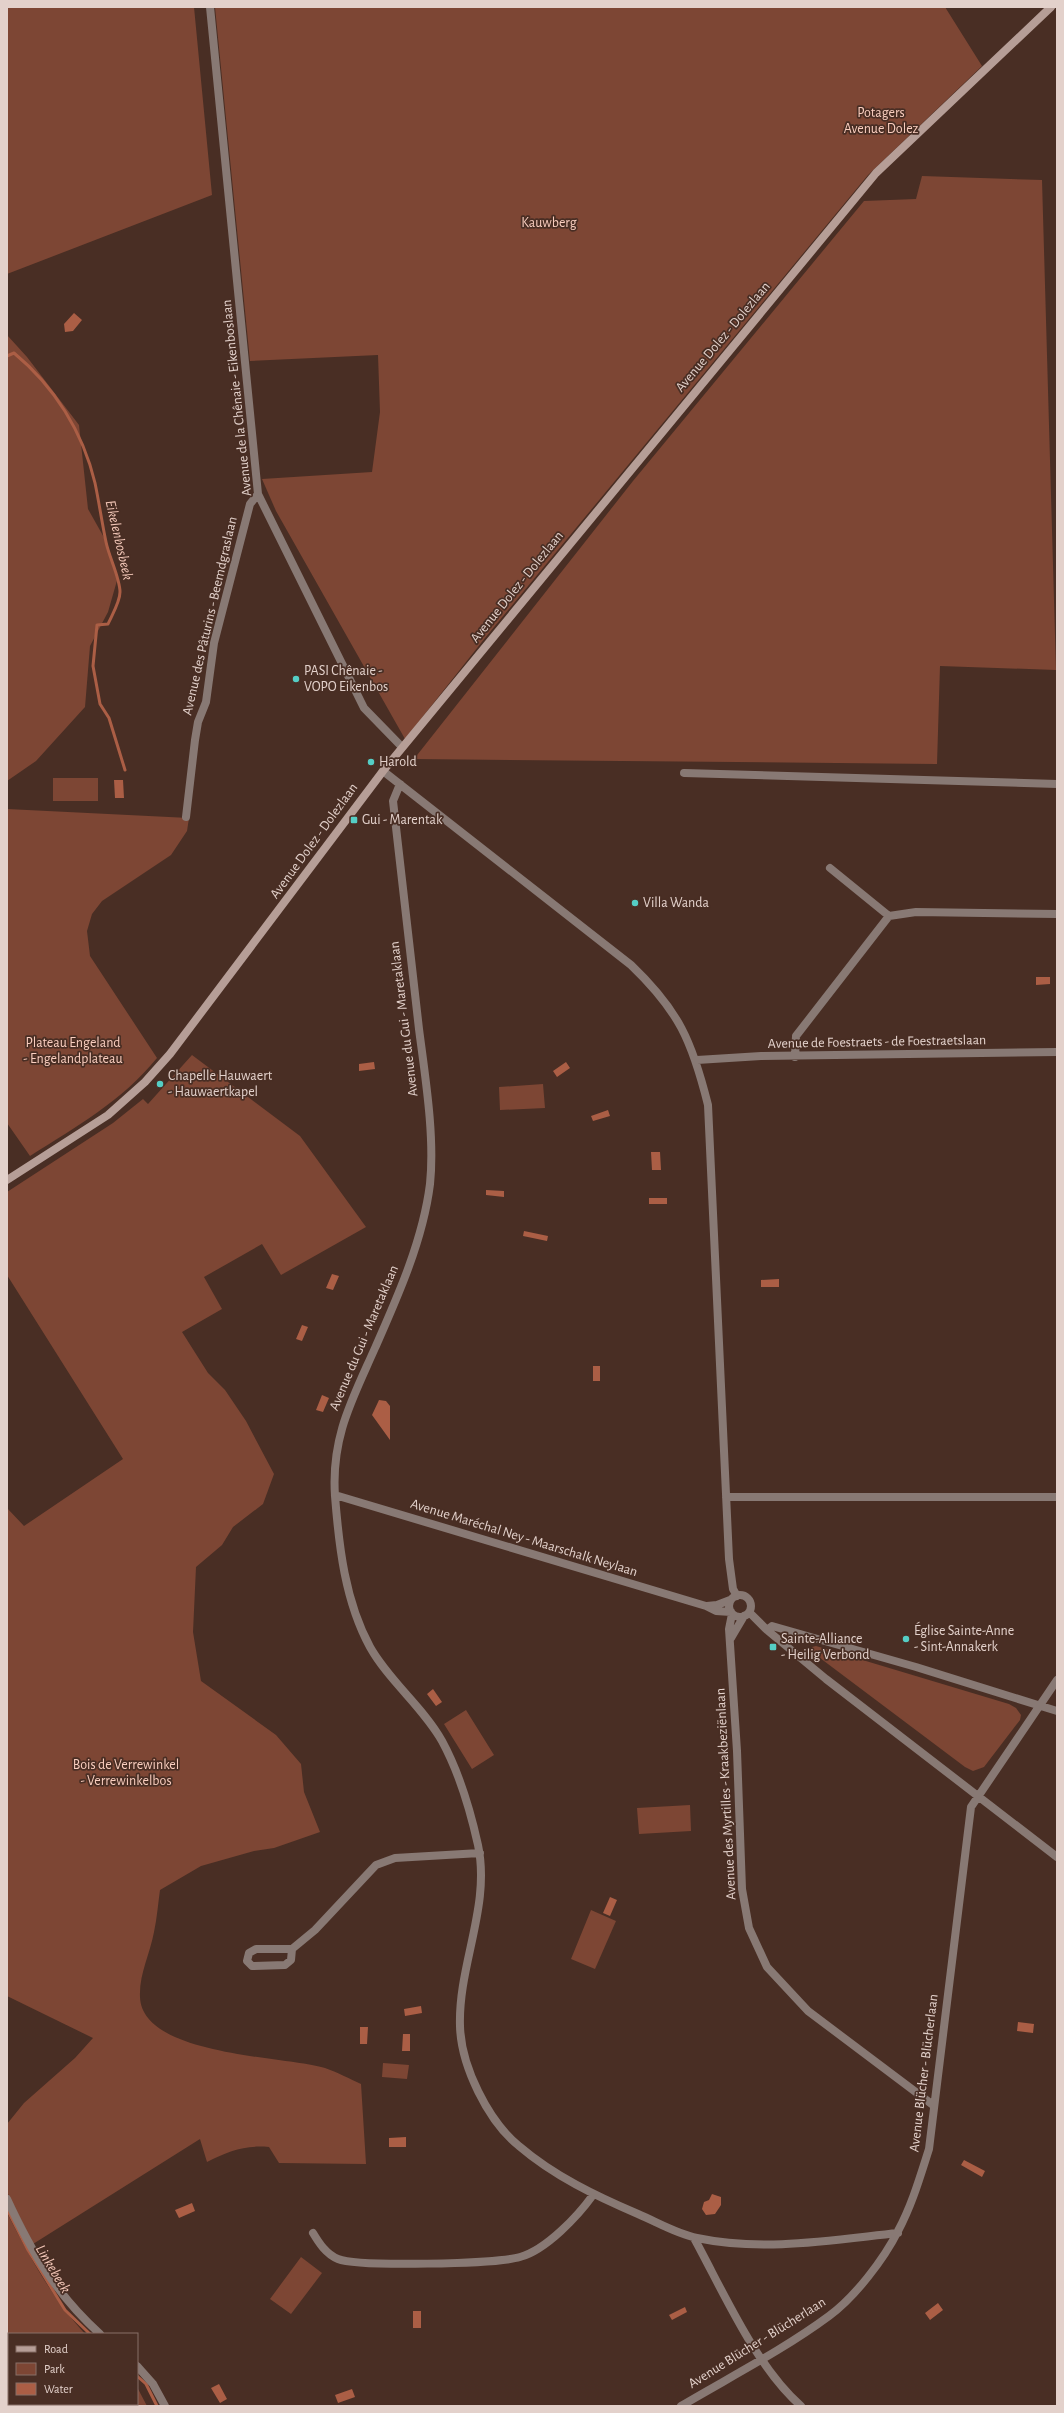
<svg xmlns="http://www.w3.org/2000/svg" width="1064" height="2413" viewBox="0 0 1064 2413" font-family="'Alegreya Sans',sans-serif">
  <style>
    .green { fill: #7d4634 }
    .water { fill: #ab5e45 }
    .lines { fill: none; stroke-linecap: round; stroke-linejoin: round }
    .stream { stroke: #ab5e45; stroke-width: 3 }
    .street { stroke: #887974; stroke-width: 8 }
    .secondary { stroke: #b69e97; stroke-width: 8 }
    .poi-dot { fill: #55cec5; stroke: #492e24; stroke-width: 1.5 }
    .labels { text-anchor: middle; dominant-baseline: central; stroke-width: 3.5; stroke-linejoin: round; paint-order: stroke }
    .park-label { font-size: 14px; fill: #facebf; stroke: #492e24 }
    .street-label { font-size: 14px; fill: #e3d1cb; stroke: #492e24 }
    .poi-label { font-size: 14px; fill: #e3d1cb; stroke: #492e24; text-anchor: start }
    .water-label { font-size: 15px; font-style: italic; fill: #f2c6b7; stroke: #492e24 }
  </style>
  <rect width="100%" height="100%" fill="#492e24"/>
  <path class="green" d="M7,7h187l18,188 -205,79z
    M215,7h730l37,59 -114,109 -383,463 -80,101 -129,-228 -14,-32 110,-7 8,-60 -2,-57 -128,6z
    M922,176l120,4 14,490 -116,-4 -3,98 -523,-5 219,-278 231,-280 52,-2z
    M7,335l20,22 52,68 9,84 18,32 12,36 -10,35 -18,34 -5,61 -49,54 -29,20z
    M53,778h45v23h-45z
    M7,809l182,9 -2,13 -16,24 -69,46 -10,13 -5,17 3,25 67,102c-35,43 -81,69 -127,98l-23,-33z
    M192,1055l108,81 66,91 -85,48 -19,-31 -58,33 18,32 -40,23 26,41 17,17 21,31 28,53 -11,30 -30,23 -11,18 -26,22 -3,65 8,49 75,54 25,29 3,28 16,40 -46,16 -20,3 -53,15 -41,24c-2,14 -3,28 -6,42 -4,22 -15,42 -14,65 2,59 144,59 185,71 12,4 25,11 36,16l5,80 -87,-1 -10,-16c-25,-2 -40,4 -62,15l-7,-23 -167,105 -26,-52v-68l17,-21 51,-45 18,-20 -86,-42v-488l17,18 99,-67 -116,-184v-83l106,-69 30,-24 5,5z
    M543,1084l2,24 -45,2 -1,-23z
    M816,1646l193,58 7,4 5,7 -1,5 -36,47 -11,4 -8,-4 -153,-115v-5z
    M466,1710l28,45 -22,14 -28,-45z
    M690,1805l1,26 -52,3 -2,-26z
    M591,1910l25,11 -21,48 -24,-10z
    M383,2063l26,2 -2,14 -25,-2z
    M7,2213c23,44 44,84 78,121h-76v70h128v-17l10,19h-140z
    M301,2257l21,16 -31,41 -21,-15z"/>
  <path class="water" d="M74,313l8,7 -9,11 -8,1 -1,-8z
    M114,780h9l1,18h-9z
    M1036,977h14v7l-14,1z
    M374,1062l1,7 -16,2v-7z
    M566,1062l4,6 -13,9 -4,-6z
    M608,1110l2,6 -17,5 -2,-5z
    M651,1152h9l1,18h-9z
    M486,1190l18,1v6l-18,-2z
    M649,1198h18v6h-18z
    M524,1231l24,5 -1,5 -24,-5z
    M332,1274l7,2 -6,14 -7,-2z
    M779,1279v8h-18v-7z
    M302,1325l6,2 -6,14 -6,-2z
    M593,1366h7v15h-7z
    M322,1395l7,3 -6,14 -7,-2z
    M379,1400l7,1 4,5v34l-18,-25z
    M433,1689l9,13 -6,4 -9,-12z
    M610,1897l7,3 -7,16 -7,-3z
    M421,2006l1,7 -17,3 -1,-7z
    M1018,2022l16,2 -1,9 -16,-2z
    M360,2027h8l-1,17h-7z
    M403,2034h7v17h-8z
    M406,2137v10h-17v-9z
    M964,2160l21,11 -3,6 -21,-12z
    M712,2194l9,3v8l-6,9 -9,1 -4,-6 2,-7 5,-2z
    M192,2203l3,8 -16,7 -4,-8z
    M938,2303l5,7 -13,10 -5,-7z
    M685,2307l2,5 -15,8 -3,-5z
    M413,2311h8v17h-8z
    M219,2384l8,15 -7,4 -9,-15z
    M352,2389l3,8 -17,6 -3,-8z"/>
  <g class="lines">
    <path class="stream" d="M7,356l7,-3c40,33 69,79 81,130 4,19 7,40 11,59 3,15 14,36 14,50 0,10 -8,23 -12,32l-11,1 -4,41 7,38 9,14 16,52
      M7,2209l21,41 37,60 25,24
      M137,2376l9,8 11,22"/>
    <path class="street" d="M210,7l48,487 106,214 38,39
      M383,771l248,194c48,46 61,76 77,140l21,454 4,30 4,7
      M684,773l373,11
      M400,784l-7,17c8,76 17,152 26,228 6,47 16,107 11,155 -7,56 -32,112 -55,164 -23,52 -44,89 -40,148 4,51 10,105 35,151 19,34 53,60 72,94 18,33 28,68 36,104 13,61 -20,120 -18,181 1,40 28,95 59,120 35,30 77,50 119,68 19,8 39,20 59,24 66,14 135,2 201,-5
      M186,817l9,-77 3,-18 8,-20 8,-59 36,-139 8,-10
      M830,868l59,48
      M795,1057l1,-21 93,-120 27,-4 141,2
      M697,1060l64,-4 296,-4
      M335,1495l371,111 10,5 15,1
      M726,1497h331
      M729 1606a11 11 0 1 1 22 0a11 11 0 1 1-22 0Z
      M707,1606l10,-1 13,-5
      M749,1612l18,18 59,49 231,178
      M732,1614l-3,15 8,122 5,138 7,39 18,39 41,44 125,94
      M767,1630l5,-4 144,41 141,44
      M731,1638l13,-22
      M292,1949l-1,11 -6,5 -33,1 -5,-5 2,-8 7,-4h36l23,-19 61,-65 19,-7 85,-5
      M7,2199c25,54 49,95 93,135
      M313,2233c6,10 13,21 25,26 19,8 159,5 182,-2 26,-7 58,-41 73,-62
      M694,2238c29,53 62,129 107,168
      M137,2366l16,18 12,22
      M681,2406c49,-29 102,-56 148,-90 26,-19 55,-57 69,-85 14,-26 22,-54 31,-82l42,-342 86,-127"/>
    <path class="secondary" d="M7,1180l101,-65 37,-33 25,-28 213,-283 493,-598 175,-166"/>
  </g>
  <g class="poi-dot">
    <circle cx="296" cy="679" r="4"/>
    <circle cx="371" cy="762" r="4"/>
    <rect x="350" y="816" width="8" height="8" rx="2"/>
    <circle cx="635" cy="903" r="4"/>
    <circle cx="160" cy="1084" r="4"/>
    <circle cx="906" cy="1639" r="4"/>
    <rect x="769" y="1643" width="8" height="8" rx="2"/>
  </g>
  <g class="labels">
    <g class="park-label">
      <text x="881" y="113">Potagers<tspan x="881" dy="16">Avenue Dolez</tspan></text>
      <text x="549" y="223">Kauwberg</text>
      <text x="73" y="1043">Plateau Engeland<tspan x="73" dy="16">- Engelandplateau</tspan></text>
      <text x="126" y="1765">Bois de Verrewinkel<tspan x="126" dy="16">- Verrewinkelbos</tspan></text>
    </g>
    <g class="street-label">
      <text transform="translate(723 337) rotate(-50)">Avenue Dolez - Dolezlaan</text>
      <text transform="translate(237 398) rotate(-96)">Avenue de la Chênaie - Eikenboslaan</text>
      <text transform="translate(517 587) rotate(-51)">Avenue Dolez - Dolezlaan</text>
      <text transform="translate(210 616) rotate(-77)">Avenue des Pâturins - Beemdgraslaan</text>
      <text transform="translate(314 841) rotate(-54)">Avenue Dolez - Dolezlaan</text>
      <text transform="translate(404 1019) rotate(-97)">Avenue du Gui - Maretaklaan</text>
      <text transform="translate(877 1042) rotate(-1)">Avenue de Foestraets - de Foestraetslaan</text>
      <text transform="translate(364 1338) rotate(-67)">Avenue du Gui - Maretaklaan</text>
      <text transform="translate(524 1538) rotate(17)">Avenue Maréchal Ney - Maarschalk Neylaan</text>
      <text transform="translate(726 1794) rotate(-93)">Avenue des Myrtilles - Kraakbeziënlaan</text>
      <text transform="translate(924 2073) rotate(-83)">Avenue Blücher - Blücherlaan</text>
      <text transform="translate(757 2343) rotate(-32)">Avenue Blücher - Blücherlaan</text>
    </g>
    <g class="poi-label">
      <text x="304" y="671">PASI Chênaie -<tspan x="304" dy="16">VOPO Eikenbos</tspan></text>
      <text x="379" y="762">Harold</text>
      <text x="362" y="820">Gui - Marentak</text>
      <text x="643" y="903">Villa Wanda</text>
      <text x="168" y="1076">Chapelle Hauwaert<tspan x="168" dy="16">- Hauwaertkapel</tspan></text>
      <text x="914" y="1631">Église Sainte-Anne<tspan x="914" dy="16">- Sint-Annakerk</tspan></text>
      <text x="781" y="1639">Sainte-Alliance<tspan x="781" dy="16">- Heilig Verbond</tspan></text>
    </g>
    <g class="water-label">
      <text transform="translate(119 540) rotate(77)">Eikelenbosbeek</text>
      <text transform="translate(53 2269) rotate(59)">Linkebeek</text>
    </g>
  </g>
  <rect width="1064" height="2413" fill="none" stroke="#e3d1cb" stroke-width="16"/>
  <rect x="8" y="2333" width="130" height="72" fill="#492e24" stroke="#876f67"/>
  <rect x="16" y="2346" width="20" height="6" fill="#b69e97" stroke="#876f67"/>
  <text x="44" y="2353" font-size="12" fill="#e3d1cb">Road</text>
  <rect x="16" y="2363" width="20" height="12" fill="#7d4634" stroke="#876f67"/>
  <text x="44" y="2373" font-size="12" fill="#e3d1cb">Park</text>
  <rect x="16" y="2383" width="20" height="12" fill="#ab5e45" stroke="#876f67"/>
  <text x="44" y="2393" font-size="12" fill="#e3d1cb">Water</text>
</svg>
